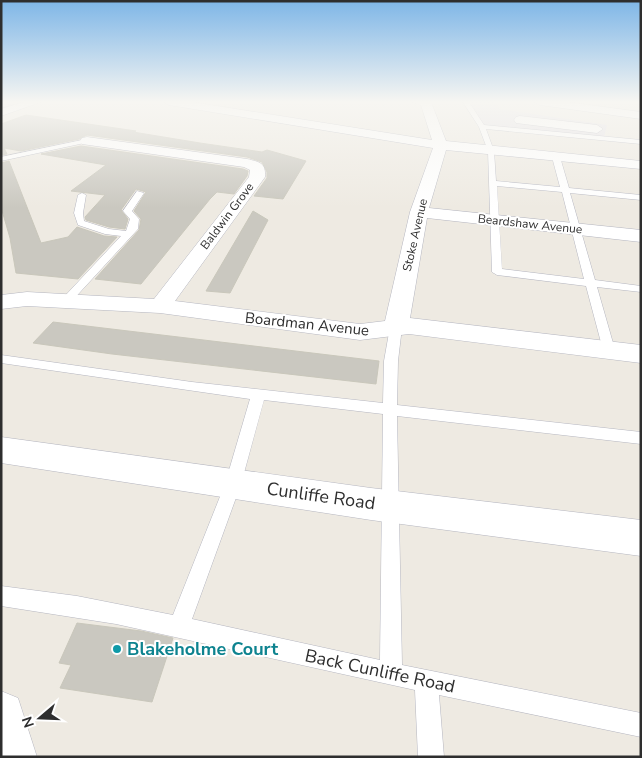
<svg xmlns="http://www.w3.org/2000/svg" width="642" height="758" viewBox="0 0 642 758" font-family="'Nunito Sans',sans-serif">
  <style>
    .industrial { fill: #e4e1e7 }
    .building { fill: #cac8c0; stroke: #c9c7bb }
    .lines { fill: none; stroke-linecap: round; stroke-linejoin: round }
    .service-casing { stroke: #b5b6c0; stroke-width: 1 }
    .minor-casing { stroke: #b5b6c0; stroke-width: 1 }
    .tertiary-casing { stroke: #b5b6c0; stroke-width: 1 }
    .secondary-casing { stroke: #b5b6c0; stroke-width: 1 }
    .service { fill: #fff; fill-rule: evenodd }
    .minor { fill: #fff; fill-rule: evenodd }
    .tertiary { fill: #fff; fill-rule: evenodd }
    .secondary { fill: #fff; fill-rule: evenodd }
    .culture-dot { fill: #0f9aa8; stroke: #fff; stroke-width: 2 }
    .labels { text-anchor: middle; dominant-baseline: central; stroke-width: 4; stroke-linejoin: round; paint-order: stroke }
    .far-street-label { font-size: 12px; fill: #2e2e2e; stroke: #fff }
    .street-label { font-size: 15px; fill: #2e2e2e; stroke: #fff }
    .near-street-label { font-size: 18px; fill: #2e2e2e; stroke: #fff }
    .near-culture-label { font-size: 18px; font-weight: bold; fill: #0d838f; stroke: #fff; text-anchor: start }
  </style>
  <rect width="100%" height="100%" fill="#eeeae2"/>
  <path class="industrial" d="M466,102h30l3,7 108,16 -3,12 -122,-11z"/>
  <path class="building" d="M26,115l110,16 -3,1 67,11 62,9 5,-2 39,11 -23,38 -29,-3 13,-18v-6l-5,-10 -15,-5 -160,-22 -8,4 -58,12 -17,-3 3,6 -6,1v-31z
    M81,146l162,23 5,2 -1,5 -13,18 -17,-2 -7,7 -69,85 -46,-5 44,-49 2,-11 -7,-8 12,-19 -10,-3 -15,21 7,9 -3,10 -16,-2 -23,-7 -1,-3 20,-22 -34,-4 35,-26 -65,-11z
    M9,161l32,82 27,-6 9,-10 27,9 13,1 -39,42 -62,-6 -6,-35 -9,-31v-44z
    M253,211l15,9 -38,73 -24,-2z
    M53,322l326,39 -3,23 -264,-30 -79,-11z
    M77,623l64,8 32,7 -21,64 -92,-14 11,-23 -12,-2z"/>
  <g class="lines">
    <defs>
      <path id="service" d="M463,102h6l15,23 157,15v4l-155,-15 8,22 2,30 64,6 -8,-30 4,-2 4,2 9,31 72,7v5l-71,-7 25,87 46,6v6l-44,-5 18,63 -1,3 -5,1 -6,-4 -17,-64 -89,-11 -5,-3 -4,-121 -9,-24zM497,186l65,6 22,87 -82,-10z
        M87,139l3,2 -1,1 -88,19v-4z
        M137,191l7,2 -12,18 7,8 -1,10 -67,73h-8l-2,-2 2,-2 58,-62 -16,-2 -27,-9 -4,-12 4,-18 4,-2 4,2 -3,18 1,8 25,8 17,2 4,-12 -7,-8z
        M396,323l6,4 -4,34 -1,44 244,27v12l-244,-28 5,249 239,48v24l-202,-42 5,62h-26l-3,-67 -299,-66 -115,-18v-20l76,10 96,19 52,-131 25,-85 -249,-36v-8l191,27 191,21 1,-42 6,-34zM264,400l119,14 -3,246 -188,-41 49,-135z"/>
      <path id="minor" d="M164,102h28l240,38 -11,-35 -9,-3h19l15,39 195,20v8l-195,-19 -17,58 212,22v12l-214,-24 -17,100 231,27v18l-232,-29 -49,6 -200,-27 -133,-7 -26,3v-14l26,-3 127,7 95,-122 1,-7 -6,-3 -162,-23 -2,-3 2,-3 5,-1 160,22c13,3 19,4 18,18l-90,124 185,23 25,-3 25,-109 23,-64 -264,-43z
        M535,102h32l74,10v7l-101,-14z
        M520,116l77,9 6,4 -6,4 -81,-10 -2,-3 2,-3z
        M1,437l370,51 270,32v36l-270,-36 -370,-57z"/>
      <path id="tertiary" d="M1,691l17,7 19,59h-36z"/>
      <path id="secondary" d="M24,102h17l-40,14v-7z"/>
    </defs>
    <use href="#service" class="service-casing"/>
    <use href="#minor" class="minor-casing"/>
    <use href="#tertiary" class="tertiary-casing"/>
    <use href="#secondary" class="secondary-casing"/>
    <use href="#service" class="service"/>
    <use href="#minor" class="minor"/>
    <use href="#tertiary" class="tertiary"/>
    <use href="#secondary" class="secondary"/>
  </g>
  <linearGradient id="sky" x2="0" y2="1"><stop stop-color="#7eb6e7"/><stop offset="0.49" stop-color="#f7f6f2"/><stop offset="1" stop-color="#f7f6f2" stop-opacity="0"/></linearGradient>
  <rect width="642" height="208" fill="url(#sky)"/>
  <circle class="culture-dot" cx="117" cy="649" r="5"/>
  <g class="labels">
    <g class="far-street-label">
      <text transform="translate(227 216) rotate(-53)">Baldwin Grove</text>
      <text transform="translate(530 224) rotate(6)">Beardshaw Avenue</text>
      <text transform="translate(415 235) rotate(-77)">Stoke Avenue</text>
    </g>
    <g class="street-label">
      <text transform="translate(307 324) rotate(6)">Boardman Avenue</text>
    </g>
    <g class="near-street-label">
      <text transform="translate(321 496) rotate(8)">Cunliffe Road</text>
      <text transform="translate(380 671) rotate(12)">Back Cunliffe Road</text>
    </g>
    <g class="near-culture-label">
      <text x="127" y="649">Blakeholme Court</text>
    </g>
  </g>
  <rect width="642" height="758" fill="none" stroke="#2e2e2e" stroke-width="5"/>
  <g transform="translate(40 718) rotate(251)" stroke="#ffffff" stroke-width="4" paint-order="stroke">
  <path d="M0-4L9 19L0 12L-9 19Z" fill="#2e2e2e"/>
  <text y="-8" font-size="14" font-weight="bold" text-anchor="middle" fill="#2e2e2e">N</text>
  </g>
</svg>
